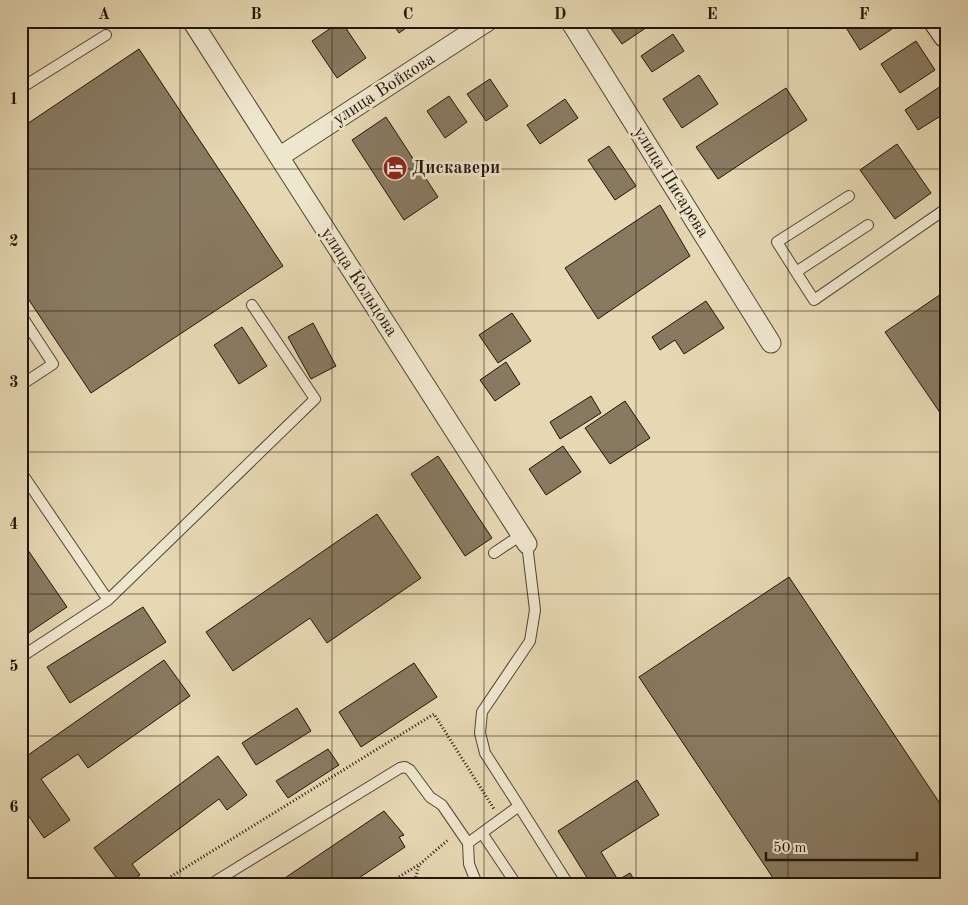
<svg xmlns="http://www.w3.org/2000/svg" width="968" height="905" viewBox="0 0 968 905" font-family="'Old Standard TT',serif">
  <style>
    .building { fill: #887a61; stroke: #221409 }
    .lines { fill: none; stroke-linecap: round; stroke-linejoin: round }
    .lane-casing { stroke: #534534; stroke-width: 12 }
    .street-casing { stroke: #534534; stroke-width: 21 }
    .secondary-casing { stroke: #221409; stroke-width: 30 }
    .path { stroke: #221409; stroke-width: 3; stroke-dasharray: 1 2.5; stroke-linecap: butt }
    .lane { stroke: #efe6ce; stroke-width: 10 }
    .street { stroke: #efe6ce; stroke-width: 19 }
    .secondary { stroke: #efe6ce; stroke-width: 28 }
    .grid { fill: none; stroke: #221409; stroke-width: 1; stroke-opacity: 0.55 }
    .labels { text-anchor: middle; dominant-baseline: central; stroke-width: 5; stroke-linejoin: round; paint-order: stroke }
    .street-label { font-size: 18px; fill: #221409; stroke: #efe6ce }
    .poi-label { font-size: 18px; font-weight: bold; fill: #221409; stroke: #efe6ce; text-anchor: start }
    .neatline { fill: none; stroke: #221409; stroke-width: 2 }
    .grid-label { font-size: 16px; text-anchor: middle; font-weight: bold; fill: #221409 }
  </style>
  <rect width="100%" height="100%" fill="#e6d8b3"/>
  <filter id="stains"><feTurbulence type="fractalNoise" baseFrequency=".004" numOctaves="4"/><feColorMatrix values="0 0 0 0 .2 0 0 0 0 .09 0 0 0 0 .02 0 0 0 .5 -.17"/></filter>
  <radialGradient id="worn" r=".72"><stop offset=".6" stop-color="#630" stop-opacity="0"/><stop offset="1" stop-color="#630" stop-opacity=".3"/></radialGradient>
  <path class="building" d="M341,21l25,37 -29,20 -25,-37z
    M391,21h25l-17,12z
    M609,21h47l-34,23 -15,-21z
    M853,21h34l5,8 -32,21 -15,-24z
    M673,34l11,17 -32,21 -11,-16z
    M916,41l19,29 -35,23 -19,-29z
    M139,49l144,217 -192,127 -70,-105v-160z
    M699,75l19,29 -36,24 -19,-29z
    M490,79l18,27 -22,15 -19,-27z
    M941,86l6,9v17l-29,18 -13,-20z
    M786,88l21,32 -89,59 -22,-32z
    M449,96l18,26 -22,16 -18,-27z
    M565,99l13,19 -38,26 -13,-19z
    M386,117l52,80 -34,23 -52,-80z
    M897,144l34,49 -36,26 -35,-49z
    M609,146l27,40 -21,14 -27,-40z
    M660,205l30,51 -92,63 -33,-51z
    M947,290v133l-62,-91z
    M706,301l18,27 -40,26 -9,-14 -15,10 -8,-13z
    M512,313l19,28 -33,22 -19,-28z
    M313,323l23,43 -25,13 -23,-42z
    M242,327l25,39 -28,18 -25,-39z
    M506,362l14,22 -25,17 -15,-21z
    M591,396l10,17 -41,26 -10,-17z
    M625,401l25,37 -40,26 -25,-36z
    M563,446l18,26 -35,23 -17,-26z
    M438,456l54,82 -27,18 -54,-82z
    M377,514l44,64 -94,65 -17,-25 -77,53 -27,-39z
    M21,540l46,67 -46,31z
    M789,577l158,237v70h-170l-138,-207z
    M143,607l23,35 -96,61 -23,-36z
    M164,660l26,36 -102,72 -10,-14 -37,25 29,41 -26,18 -23,-33v-45z
    M414,663l23,34 -76,50 -22,-35z
    M297,708l14,23 -55,34 -14,-22z
    M328,749l11,16 -51,33 -12,-17z
    M218,756l29,39 -20,15 -8,-11 -87,65 8,11 -12,9h-7l-27,-36z
    M637,780l22,35 -58,37 17,28 12,-7 7,11h-46l-33,-53z
    M384,811l20,24 -5,2 6,10 -55,37h-74z"/>
  <g class="lines">
    <defs>
      <path id="lane" d="M21,88l85,-53
        M868,225l-72,47 18,28 133,-92
        M796,272l-19,-30 72,-46
        M21,315l32,49 -32,21
        M21,472l87,128 207,-201 -63,-94
        M494,553l27,-18
        M21,657l87,-57
        M519,806l49,78
        M482,833l34,51
        M468,843l1,21 8,20
        M211,884l189,-116 5,-1 5,3 20,27 12,8 26,38 51,-37 -34,-53 -5,-20 2,-21 48,-71 5,-31 -8,-66"/>
      <path id="street" d="M192,21l335,523
        M570,21l201,322
        M279,157l209,-136"/>
      <path id="secondary" d="M938,21l9,13"/>
    </defs>
    <use href="#lane" class="lane-casing"/>
    <use href="#street" class="street-casing"/>
    <use href="#secondary" class="secondary-casing"/>
    <path class="path" d="M159,884l275,-170 60,95
      M387,884l33,-20 29,-25
      M414,884l5,-19"/>
    <use href="#lane" class="lane"/>
    <use href="#street" class="street"/>
    <use href="#secondary" class="secondary"/>
  </g>
  <path class="grid" d="M180,21v863M332,21v863M484,21v863M636,21v863M788,21v863M21,169h926M21,311h926M21,452h926M21,594h926M21,736h926"/>
  <defs>
    <symbol id="hotel-disc" viewBox="-11 -11 22 22"><circle r="9.5" fill="#8f2418" stroke="#efe6ce"/><path d="M-6-4.5h1.5V1H6V5H4.5V3h-9V5H-6ZM-4 0a1.8 1.8 0 1 1 3.6 0ZM.5 0V-2.5h3Q6-2.5 6 0Z" fill="#fff"/></symbol>
  </defs>
  <g fill-rule="evenodd">
    <use href="#hotel-disc" x="381" y="154" width="28" height="28"/>
  </g>
  <g class="labels">
    <g class="street-label">
      <text transform="translate(384 89) rotate(-33)">улица Войкова</text>
      <text transform="translate(671 182) rotate(58)">улица Писарева</text>
      <text transform="translate(359 282) rotate(57)">улица Кольцова</text>
    </g>
    <g class="poi-label">
      <text x="412" y="168">Дискавери</text>
    </g>
  </g>
  <rect width="968" height="905" fill="none" stroke="#e6d8b3" stroke-width="55"/>
  <path d="M766 852v8h151v-8" fill="none" stroke="#221409" stroke-width="2.5"/>
  <text x="773" y="852" font-size="15" fill="#221409" stroke="#efe6ce" stroke-width="4" paint-order="stroke">50 m</text>
  <rect x="28" y="28" width="912" height="850" class="neatline"/>
  <g class="grid-label">
    <text x="104" y="19">A</text>
    <text x="256" y="19">B</text>
    <text x="408" y="19">C</text>
    <text x="560" y="19">D</text>
    <text x="712" y="19">E</text>
    <text x="864" y="19">F</text>
    <text x="14" y="104">1</text>
    <text x="14" y="246">2</text>
    <text x="14" y="387">3</text>
    <text x="14" y="529">4</text>
    <text x="14" y="671">5</text>
    <text x="14" y="812">6</text>
  </g>
  <rect width="100%" height="100%" filter="url(#stains)"/>
  <rect width="100%" height="100%" fill="url(#worn)"/>
</svg>
